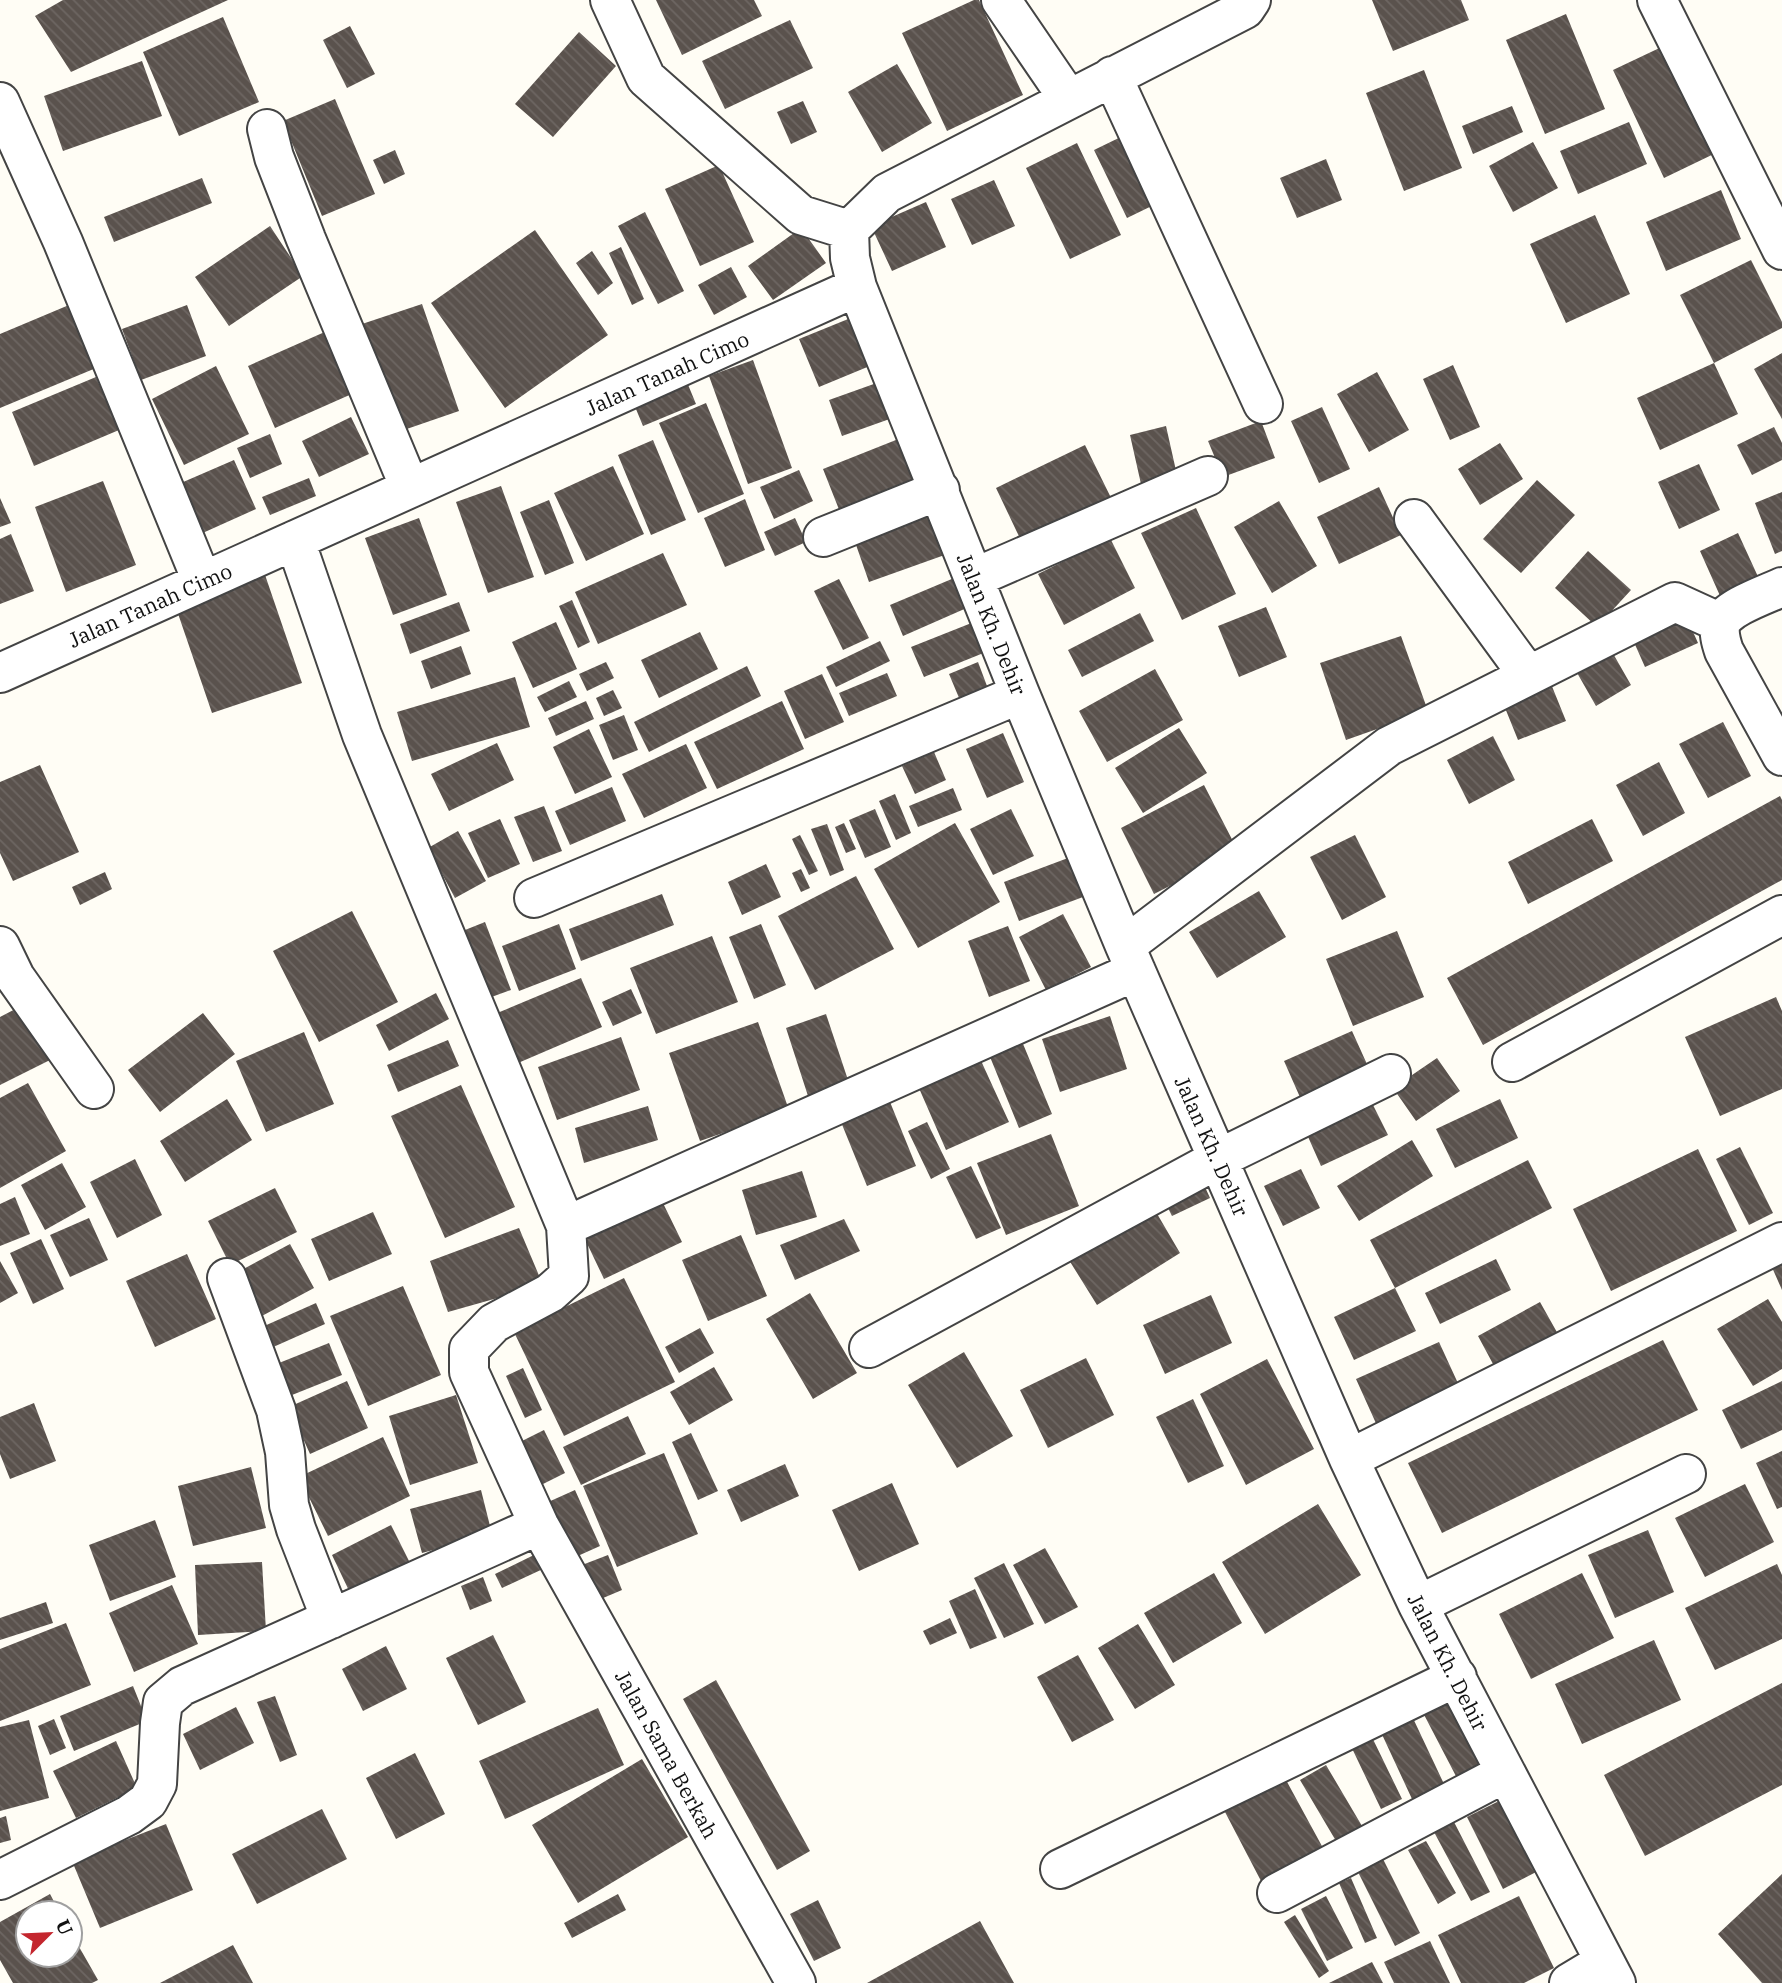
<svg xmlns="http://www.w3.org/2000/svg" width="1782" height="1983" viewBox="0 0 1782 1983" font-family="'IBM Plex Serif',serif">
  <style>
    .building { fill: url(#building-back-hatch) }
    .lines { fill: none; stroke-linecap: round; stroke-linejoin: round }
    .minor-casing { stroke: #444; stroke-width: 42 }
    .minor { stroke: #fff; stroke-width: 38 }
    .labels { text-anchor: middle; dominant-baseline: central; stroke-width: 7; stroke-linejoin: round; paint-order: stroke }
    .street-label { font-size: 21px; fill: #111; stroke: #fff }
  </style>
  <defs>
    <pattern id="building-back-hatch" width="6" height="6" patternUnits="userSpaceOnUse" patternTransform="scale(1.75)"><rect width="6" height="6" fill="#5a524d"/><path d="M-1 5l2 2M0 0l6 6M5-1l2 2" fill="none" stroke="#6d6662"/></pattern>
  </defs>
  <rect width="100%" height="100%" fill="#fffdf5"/>
  <path class="building" d="M63,0h165l-157,72 -36,-56z
    M656,0h98l8,16 -80,39z
    M974,0h5l44,95 -76,36 -45,-98z
    M1372,0h89l8,20 -76,31z
    M1566,14l39,95 -60,25 -39,-94z
    M223,17l36,85 -80,34 -36,-84z
    M790,20l23,48 -88,41 -23,-48z
    M350,26l25,48 -28,14 -24,-48z
    M579,32l37,34 -63,71 -38,-33z
    M1670,43l50,108 -56,27 -51,-108z
    M142,61l20,55 -99,35 -19,-55z
    M897,64l35,59 -50,29 -34,-60z
    M1424,70l38,98 -58,23 -38,-98z
    M335,99l40,95 -53,22 -39,-95z
    M803,101l14,31 -26,12 -14,-32z
    M1512,106l11,26 -50,22 -11,-28z
    M1629,122l18,42 -69,30 -18,-43z
    M1129,133l33,68 -35,17 -33,-68z
    M1533,142l25,46 -45,24 -24,-46z
    M1077,143l44,92 -51,24 -44,-91z
    M395,150l10,24 -21,10 -11,-24z
    M1326,159l16,41 -45,18 -17,-40z
    M719,165l35,77 -54,24 -35,-77z
    M202,178l10,25 -98,39 -10,-25z
    M994,180l21,46 -43,19 -21,-46z
    M1721,190l20,49 -75,32 -20,-49z
    M926,202l20,45 -54,24 -21,-45z
    M645,212l39,79 -26,13 -40,-78z
    M1595,215l35,79 -64,29 -36,-79z
    M270,226l33,50 -74,50 -34,-49z
    M801,228l25,35 -53,37 -25,-34z
    M535,230l73,105 -103,73 -74,-105z
    M621,247l23,52 -12,6 -23,-52z
    M592,251l21,32 -15,12 -22,-32z
    M1751,260l31,62v6l-68,35 -34,-68z
    M731,267l16,30 -33,18 -16,-30z
    M422,304l37,107 -61,21 -36,-108z
    M69,305l27,63 -96,40v-74z
    M187,305l19,51 -65,24 -19,-51z
    M858,315l19,48 -58,24 -20,-48z
    M336,327l27,62 -88,39 -27,-62z
    M1782,353v66l-28,-50z
    M753,360l39,108 -44,16 -39,-108z
    M1714,363l24,51 -78,36 -23,-52z
    M1453,365l27,62 -30,13 -27,-61z
    M216,366l33,68 -65,31 -32,-66z
    M1377,372l32,58 -40,22 -32,-58z
    M684,375l12,29 -53,22 -12,-29z
    M96,377l23,53 -85,36 -22,-54z
    M885,380l13,36 -56,20 -13,-36z
    M706,403l38,91 -46,19 -39,-90z
    M1322,407l28,62 -31,14 -28,-62z
    M351,417l18,37 -50,23 -17,-36z
    M1261,421l14,37 -52,19 -15,-36z
    M1166,426l13,58 -36,9 -13,-58z
    M1774,427l8,16v17l-30,15 -15,-30z
    M270,434l12,30 -32,14 -13,-30z
    M911,434l17,43 -88,35 -17,-43z
    M653,440l33,80 -35,15 -33,-80z
    M1500,443l23,36 -43,26 -22,-36z
    M1085,445l32,65 -90,43 -31,-65z
    M234,460l22,49 -60,27 -22,-50z
    M1699,464l21,46 -41,19 -21,-47z
    M613,466l31,68 -58,27 -32,-68z
    M799,470l14,31 -39,18 -14,-32z
    M309,478l7,18 -46,19 -8,-18z
    M1537,480l38,35 -54,58 -38,-34z
    M103,481l33,84 -70,27 -31,-85z
    M501,486l33,91 -46,16 -32,-91z
    M1379,487l22,48 -62,29 -22,-47z
    M1782,492v59l-7,3 -20,-51z
    M0,498l11,25 -11,4z
    M745,499l20,51 -40,17 -21,-49z
    M549,500l25,63 -29,12 -25,-63z
    M1279,501l38,65 -45,27 -38,-66z
    M1196,508l40,86 -54,26 -41,-87z
    M939,512l14,40 -84,30 -14,-40z
    M419,518l28,77 -54,20 -28,-77z
    M795,518l11,24 -31,14 -11,-24z
    M1738,533l22,48 -39,17 -21,-47z
    M11,534l23,57 -34,13v-65z
    M1110,538l25,50 -71,37 -26,-51z
    M1588,551l43,39 -34,37 -42,-39z
    M663,553l24,52 -89,39 -23,-52z
    M263,569l39,114 -90,30 -39,-114z
    M966,573l12,30 -75,33 -13,-31z
    M839,579l30,59 -26,12 -29,-59z
    M572,600l18,42 -12,6 -19,-42z
    M459,602l11,29 -60,23 -10,-30z
    M1266,607l21,50 -48,20 -21,-51z
    M1682,607l16,36 -53,24 -16,-36z
    M1140,613l14,28 -72,36 -14,-27z
    M556,622l21,47 -44,19 -21,-46z
    M974,622l12,30 -62,25 -13,-30z
    M700,632l18,37 -59,29 -18,-38z
    M1401,636l27,75 -82,29 -26,-77z
    M880,641l10,20 -54,26 -10,-20z
    M1607,643l24,42 -35,21 -24,-42z
    M461,646l10,28 -40,15 -10,-28z
    M606,662l8,16 -27,13 -8,-17z
    M978,662l12,32 -28,11 -13,-31z
    M747,666l14,30 -112,56 -15,-30z
    M1155,669l28,51 -76,42 -28,-51z
    M887,673l10,23 -48,20 -10,-23z
    M822,674l22,48 -39,17 -21,-48z
    M1547,674l19,47 -48,19 -19,-47z
    M515,677l15,50 -118,34 -15,-49z
    M569,681l8,16 -32,15 -8,-15z
    M613,690l9,18 -18,8 -8,-18z
    M586,701l8,18 -38,17 -8,-18z
    M782,701l22,48 -87,40 -23,-47z
    M624,715l14,35 -25,10 -14,-35z
    M1723,722l28,54 -43,22 -29,-54z
    M1179,728l28,45 -64,40 -28,-45z
    M589,729l23,48 -37,17 -22,-47z
    M1003,733l21,49 -37,16 -21,-49z
    M1493,736l22,44 -46,24 -22,-44z
    M497,743l17,37 -65,31 -18,-37z
    M686,744l21,44 -63,30 -22,-44z
    M934,752l12,28 -31,14 -13,-28z
    M1659,762l26,51 -42,23 -27,-51z
    M40,765l39,87 -66,29 -13,-28v-71z
    M1204,785l34,66 -84,43 -33,-66z
    M612,787l14,34 -56,24 -15,-34z
    M953,788l9,22 -44,17 -9,-21z
    M895,794l16,39 -15,7 -17,-39z
    M1780,796l2,4v80l-299,165 -36,-67z
    M544,806l18,45 -29,11 -19,-45z
    M875,809l16,38 -26,11 -16,-38z
    M1011,809l23,47 -41,19 -23,-46z
    M500,819l20,45 -32,14 -20,-45z
    M1592,819l21,42 -85,43 -20,-42z
    M844,823l12,26 -10,4 -11,-26z
    M955,823l45,79 -82,46 -44,-79z
    M827,824l17,46 -14,6 -19,-47z
    M458,831l28,50 -31,17 -27,-50z
    M800,835l18,36 -9,4 -17,-36z
    M1355,835l31,62 -44,23 -32,-63z
    M1068,858l15,39 -64,24 -15,-39z
    M766,864l15,33 -39,18 -14,-33z
    M801,869l9,19 -9,4 -9,-19z
    M105,872l7,17 -32,16 -8,-18z
    M856,876l38,73 -79,41 -37,-74z
    M1259,891l27,46 -69,41 -28,-46z
    M662,894l12,31 -93,36 -12,-32z
    M352,911l46,91 -79,40 -46,-91z
    M1063,914l28,53 -45,23 -27,-53z
    M485,922l26,68 -25,9 -26,-67z
    M559,924l17,45 -57,22 -17,-45z
    M761,924l25,61 -32,14 -25,-62z
    M1008,926l22,55 -41,16 -21,-56z
    M1397,931l27,66 -71,29 -27,-67z
    M712,936l26,66 -82,32 -26,-66z
    M581,978l21,49 -91,39 -21,-50z
    M631,989l11,24 -29,13 -11,-24z
    M436,993l13,26 -60,32 -13,-26z
    M1776,997l6,14v78l-62,27 -35,-79z
    M23,1005l27,55 -50,25v-68z
    M203,1013l32,41 -75,58 -32,-42z
    M826,1014l23,69 -41,13 -22,-68z
    M1110,1016l17,53 -67,23 -18,-53z
    M758,1022l31,88 -89,31 -31,-88z
    M1352,1031l19,42 -68,31 -19,-43z
    M304,1032l30,72 -68,28 -30,-71z
    M621,1037l19,53 -83,30 -19,-53z
    M1021,1039l31,75 -33,14 -31,-76z
    M448,1040l11,26 -61,26 -11,-27z
    M977,1052l32,70 -63,28 -31,-71z
    M1437,1058l23,33 -44,30 -23,-33z
    M28,1083l38,68 -66,37v-90z
    M461,1085l54,122 -70,31 -54,-122z
    M227,1099l25,41 -67,42 -25,-41z
    M1370,1099l18,36 -67,31 -16,-36z
    M1500,1099l18,39 -63,30 -19,-39z
    M890,1102l26,64 -49,20 -26,-64z
    M648,1106l10,34 -74,23 -9,-35z
    M927,1122l23,47 -19,10 -23,-48z
    M1051,1134l28,72 -73,29 -29,-72z
    M1412,1140l21,36 -74,45 -22,-35z
    M1740,1147l33,66 -24,12 -33,-66z
    M1698,1149l39,82 -126,60 -38,-82z
    M135,1159l27,56 -45,23 -27,-56z
    M1528,1160l24,48 -157,80 -25,-48z
    M62,1163l24,44 -41,23 -24,-45z
    M971,1166l30,62 -25,11 -30,-62z
    M1301,1169l19,39 -37,18 -19,-40z
    M802,1171l15,46 -61,18 -14,-45z
    M1200,1176l10,22 -38,18 -11,-22z
    M275,1188l22,44 -67,33 -22,-44z
    M15,1197l15,37 -30,12v-42z
    M661,1199l21,43 -78,37 -21,-44z
    M1149,1200l31,53 -83,52 -33,-53z
    M373,1212l19,42 -63,27 -18,-42z
    M89,1218l19,42 -38,17 -20,-42z
    M844,1219l16,32 -65,29 -15,-35z
    M519,1228l24,57 -95,27 -18,-51z
    M741,1235l26,61 -59,25 -26,-61z
    M41,1239l23,50 -31,15 -23,-51z
    M290,1244l24,44 -54,29 -24,-44z
    M1782,1249v41l-15,-34z
    M187,1254l29,65 -61,28 -29,-66z
    M1496,1259l15,31 -71,34 -15,-31z
    M0,1261l18,32 -18,10z
    M624,1278l51,104 -111,54 -50,-104z
    M403,1286l38,89 -73,31 -38,-90z
    M1395,1288l21,43 -62,29 -20,-43z
    M810,1293l47,80 -44,26 -47,-80z
    M1211,1295l21,48 -67,31 -22,-49z
    M1768,1299l14,23v47l-29,17 -36,-57z
    M1540,1302l23,41 -63,34 -22,-41z
    M316,1303l9,21 -54,24 -9,-21z
    M700,1328l14,25 -35,20 -14,-26z
    M1663,1340l35,70 -256,123 -34,-70z
    M1439,1342l23,50 -83,38 -23,-51z
    M329,1343l13,32 -60,24 -13,-32z
    M964,1352l49,84 -56,32 -49,-83z
    M1086,1358l28,57 -66,33 -28,-58z
    M1267,1359l47,90 -68,36 -46,-91z
    M714,1367l19,33 -44,25 -19,-33z
    M523,1368l19,42 -17,8 -19,-42z
    M347,1381l21,47 -58,26 -21,-47z
    M1782,1381v49l-41,19 -19,-39z
    M456,1395l22,68 -68,22 -21,-69z
    M1193,1399l31,67 -36,17 -32,-66z
    M34,1403l22,58 -46,18 -10,-25v-37z
    M628,1416l18,38 -65,31 -18,-38z
    M544,1430l21,43 -32,16 -21,-43z
    M691,1433l27,58 -20,9 -26,-58z
    M383,1437l27,59 -82,40 -29,-59z
    M1782,1451v56l-5,2 -21,-46z
    M664,1453l34,81 -81,33 -34,-81z
    M785,1464l14,32 -58,26 -14,-32z
    M251,1467l15,61 -73,18 -15,-60z
    M892,1483l27,61 -60,27 -27,-61z
    M1745,1484l29,58 -69,35 -30,-59z
    M481,1490l11,44 -70,19 -12,-44z
    M575,1490l25,56 -29,13 -25,-56z
    M1318,1504l43,71 -96,59 -43,-72z
    M155,1520l21,57 -66,24 -21,-56z
    M391,1525l21,42 -60,30 -20,-42z
    M1648,1530l26,62 -59,26 -27,-63z
    M1045,1548l33,59 -33,17 -32,-59z
    M538,1553l7,15 -43,20 -7,-14z
    M608,1555l14,35 -26,11 -14,-36z
    M262,1562l4,69 -68,4 -3,-70z
    M1004,1563l30,61 -30,14 -30,-60z
    M1777,1564l5,11v64l-67,31 -30,-62z
    M1214,1573l28,50 -69,40 -29,-50z
    M1582,1573l32,65 -83,41 -32,-65z
    M483,1577l9,24 -22,9 -9,-24z
    M172,1585l26,59 -64,28 -25,-59z
    M975,1589l22,49 -27,11 -21,-48z
    M46,1602l7,21 -53,17v-22z
    M950,1618l7,15 -27,12 -7,-14z
    M66,1623l25,62 -91,36v-72z
    M1138,1624l37,61 -40,24 -37,-61z
    M493,1635l33,67 -48,23 -32,-67z
    M1654,1640l27,60 -99,44 -27,-60z
    M386,1646l21,43 -44,22 -21,-42z
    M1078,1655l36,65 -42,22 -35,-65z
    M716,1680l94,171 -33,19 -94,-171z
    M1782,1683v102l-137,71 -41,-81z
    M133,1686l14,35 -73,30 -14,-35z
    M1457,1688l38,73 -37,19 -38,-73z
    M275,1696l22,59 -17,7 -23,-60z
    M236,1707l18,36 -54,27 -17,-36z
    M598,1708l26,57 -119,54 -26,-58z
    M1411,1714l33,70 -32,15 -33,-71z
    M54,1719l12,29 -16,7 -12,-29z
    M29,1720l20,78 -49,13v-84z
    M1369,1731l33,68 -21,10 -33,-69z
    M116,1741l21,47 -61,30 -23,-47z
    M415,1753l30,61 -49,25 -30,-61z
    M642,1759l46,78 -110,66 -46,-78z
    M1326,1765l36,61 -26,15 -36,-61z
    M1286,1780l37,68 -62,33 -36,-69z
    M1503,1799l37,71 -37,19 -36,-72z
    M322,1809l25,50 -90,45 -25,-50z
    M6,1816l5,24 -11,3v-25z
    M1454,1822l36,70 -19,9 -37,-69z
    M166,1824l27,66 -93,38 -28,-67z
    M1426,1841l30,52 -18,11 -30,-54z
    M1382,1857l38,76 -25,13 -38,-76z
    M1782,1874v109h-20l-44,-49z
    M1351,1878l26,60 -12,5 -26,-60z
    M50,1894l10,19h-32v42h42v-24l28,49 -6,3h-79l-13,-23v-38z
    M618,1894l8,16 -54,28 -8,-15z
    M1326,1896l27,52 -26,13 -26,-52z
    M1519,1896l35,72 -30,15h-63l-23,-48z
    M818,1900l23,48 -27,13 -24,-47z
    M1295,1915l34,56 -10,7 -35,-56z
    M980,1921l34,62h-147z
    M1430,1941l20,42h-56l-10,-21z
    M233,1945l20,38h-93z
    M1372,1962l11,21h-54z"/>
  <g class="lines">
    <defs>
      <path id="minor" d="M610,0l36,78 155,137 48,15
        M1001,0l67,98
        M1251,0l-6,9 -358,184 -38,37 1,28 7,29 163,407 105,252 224,513 69,146 198,378
        M1657,0l125,250
        M1112,76l151,328
        M0,102l63,140 139,339
        M267,129l7,28 32,82 104,249
        M1414,519l114,156
        M823,537l117,-47
        M295,540l67,195 204,491
        M974,578l234,-102
        M1782,587c-15,7 -56,21 -61,36 -3,9 0,19 3,28l58,105
        M0,673l857,-386
        M534,898l486,-204
        M0,946l15,31 79,112
        M1125,946l264,-200 286,-144 46,21
        M1512,1062l270,-147
        M227,1278l49,132 9,42 4,53 7,24 35,90
        M869,1348l349,-189 173,-85
        M1349,1459l433,-217
        M1418,1605l268,-131
        M1060,1869l397,-192
        M0,1880l129,-65 19,-14 9,-17 3,-61 3,-21 19,-16 357,-161
        M1277,1893l228,-120
        M796,1983l-257,-458 -70,-153v-23l25,-26 56,-30 19,-17 -3,-50 570,-255
        M1569,1983l35,-21"/>
    </defs>
    <use href="#minor" class="minor-casing"/>
    <use href="#minor" class="minor"/>
  </g>
  <g class="labels">
    <g class="street-label">
      <text transform="translate(667 373) rotate(-24)">Jalan Tanah Cimo</text>
      <text transform="translate(150 605) rotate(-24)">Jalan Tanah Cimo</text>
      <text transform="translate(992 624) rotate(68)">Jalan Kh. Dehir</text>
      <text transform="translate(1212 1146) rotate(66)">Jalan Kh. Dehir</text>
      <text transform="translate(1448 1662) rotate(63)">Jalan Kh. Dehir</text>
      <text transform="translate(667 1754) rotate(61)">Jalan Sama Berkah</text>
    </g>
  </g>
  <g transform="translate(49 1934) rotate(66)"><circle r="33" fill="#ffffff" stroke="#a0a0a0" stroke-width="2"/>
  <path d="M0-5L12 26L0 18L-12 26Z" fill="#c4262e"/>
  <text y="-10" font-size="19" font-weight="bold" text-anchor="middle" fill="#111111">U</text>
  </g>
</svg>
